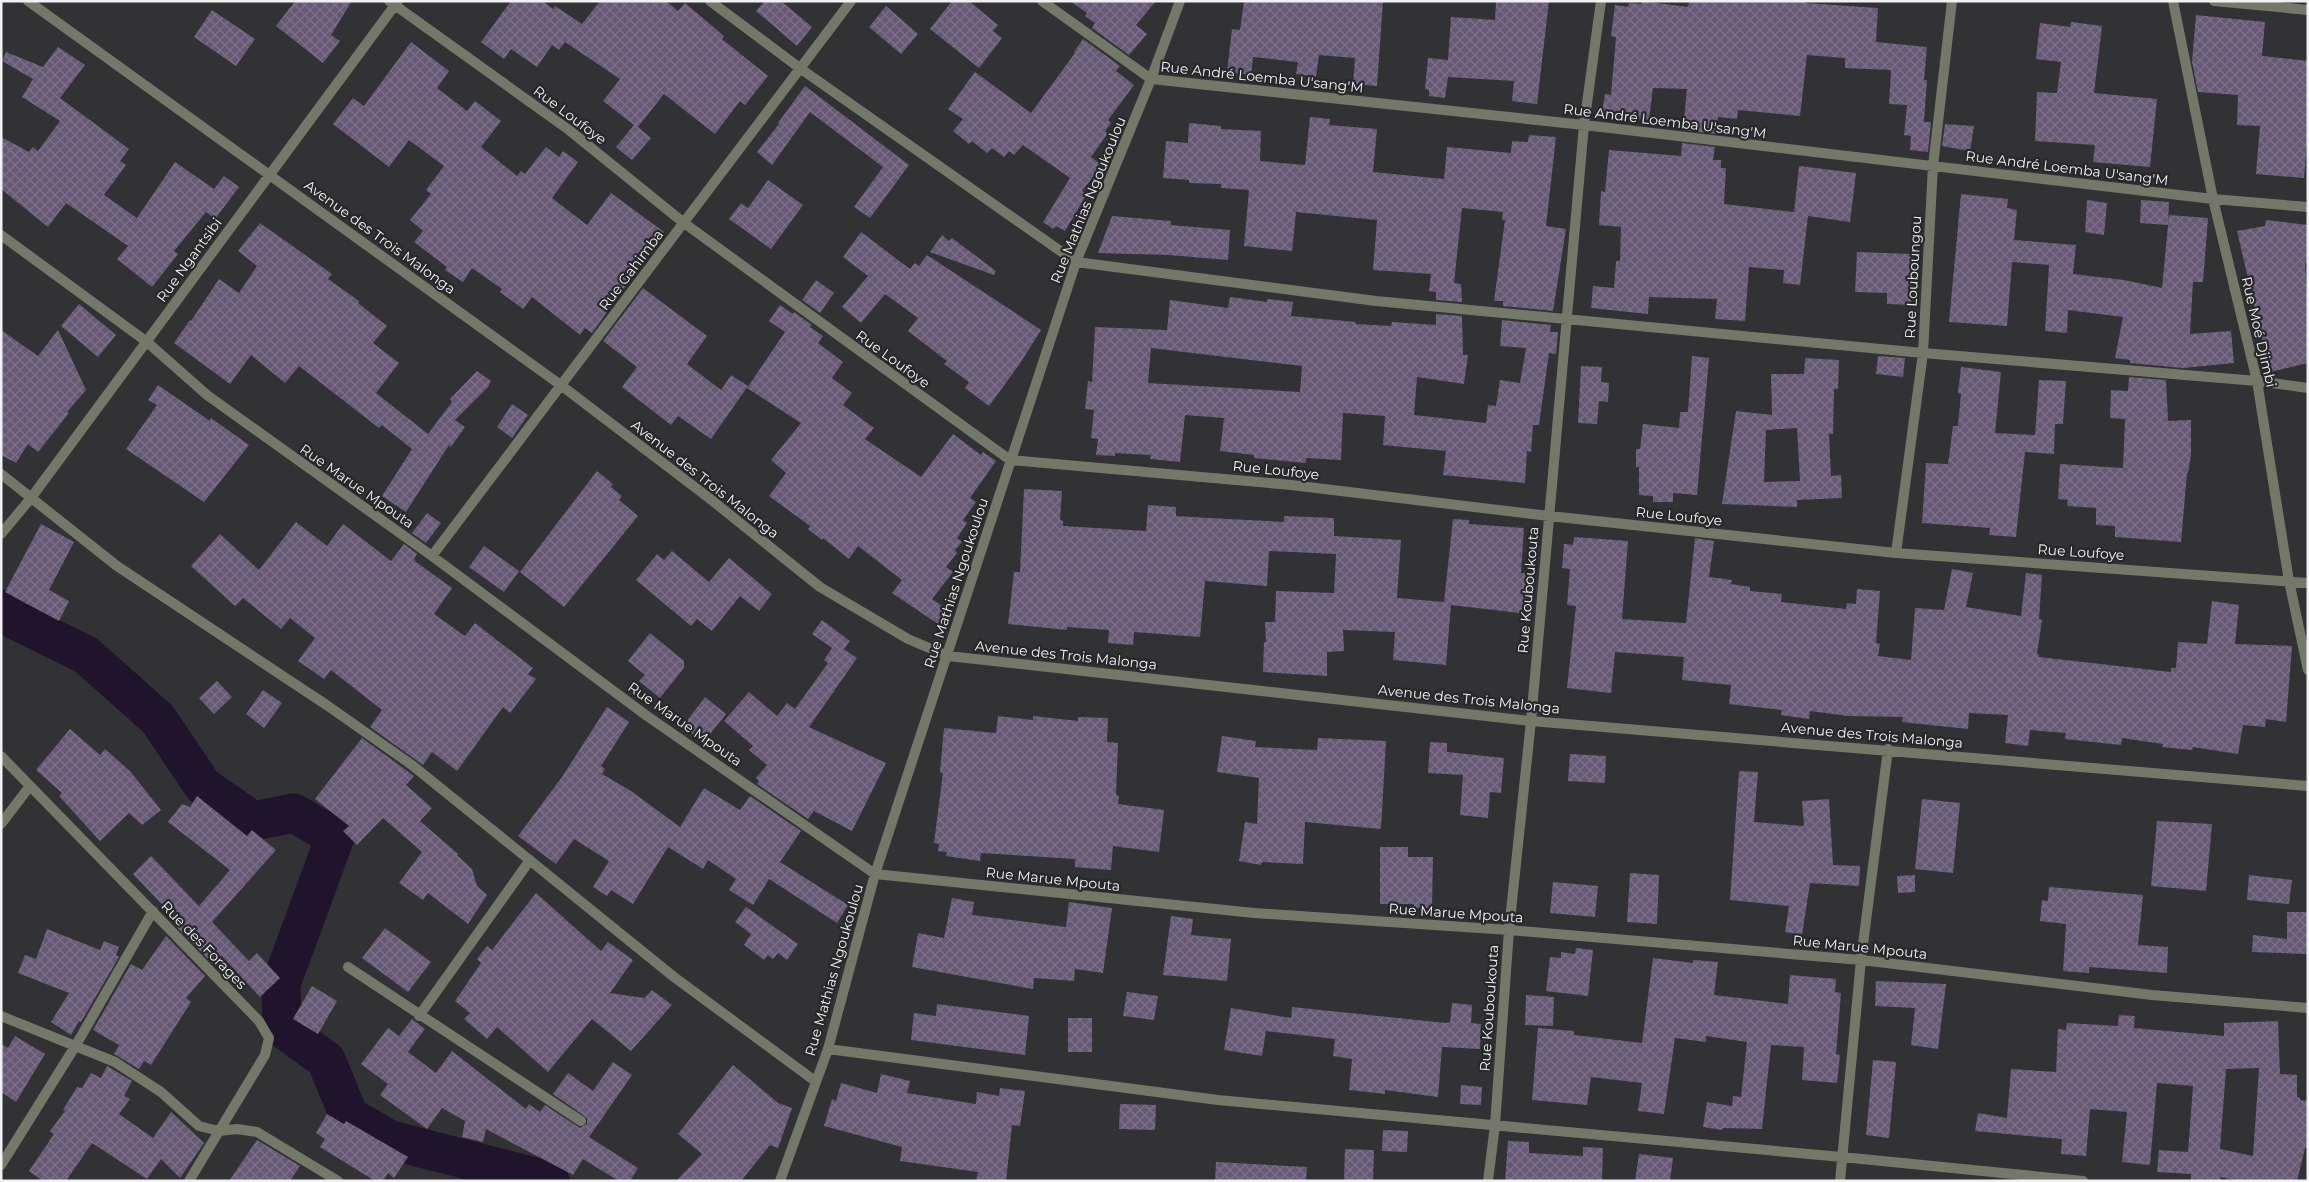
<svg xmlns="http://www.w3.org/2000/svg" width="2309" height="1182" viewBox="0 0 2309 1182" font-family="Montserrat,sans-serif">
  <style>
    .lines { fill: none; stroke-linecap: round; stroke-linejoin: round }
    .river { stroke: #20132c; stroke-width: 39 }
    .building { fill: url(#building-cross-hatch); fill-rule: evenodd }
    .street { stroke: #747869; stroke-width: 10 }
    .labels { text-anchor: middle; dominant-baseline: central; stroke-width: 4.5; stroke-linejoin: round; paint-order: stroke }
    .street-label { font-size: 14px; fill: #f1f0f2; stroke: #282729 }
  </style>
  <defs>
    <pattern id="building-cross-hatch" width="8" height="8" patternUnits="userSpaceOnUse" patternTransform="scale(1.25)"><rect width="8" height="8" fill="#675976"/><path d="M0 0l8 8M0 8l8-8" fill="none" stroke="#7d718a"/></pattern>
  </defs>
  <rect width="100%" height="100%" fill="#323133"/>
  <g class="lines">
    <path class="river" d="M1,609l8,8 77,38 72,64 45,67 50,35 41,-8 41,24 -54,147 1,44 44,32 23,56 41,24 160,41"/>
  </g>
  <path class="building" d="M295,1h57l-21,34 9,6 -17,22 -47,-37z
    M511,1h32l10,8 2,-3 27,18 18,-23h66l12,10 7,-8 39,33 -2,3 46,37 -23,29 -5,-4 -25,33 -51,-40 -26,33 13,11 -19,22 -16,-13 18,-22 -31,-24 17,-22 -55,-37 -6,8 -7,-5 -15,22 -26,-18 -7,10 -23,-17z
    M765,1h16l31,26 -15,19 -41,-35z
    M952,1h17l29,24 -5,6 9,7 -23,30 -49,-39z
    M1070,1h86l-20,24 11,9 -18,21 -37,-27 3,-5 -10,-7 2,-3z
    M1244,1h139l-6,85 -24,-2 2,-26 -36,-3 -3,22 -20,-3 2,-12 -45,-5 -2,18 -24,-3 5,-43 8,1z
    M1496,1h53l-12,103 -25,-3 2,-20 -66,-4 -3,21 -16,-2v-6l-4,-1 3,-31 20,2 3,-43 44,3z
    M1642,1l46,6 1,-6h116v2l73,5 -2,34 51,5 -3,33h3l-3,42h7l-3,30 -18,-2 1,-14 -7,-1 3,-30 -18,-1 2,-34 -46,-2v-10l-38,-3 -7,61 -62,-6 -1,9 -19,-2 -2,17 -33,-4 4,-41 -34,-1 -4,32 -44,-6 -3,-2 3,-18 6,1 5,-58 -5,-1 4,-31 13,2 1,-4 12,1z
    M886,6l32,28 -17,20 -32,-27z
    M212,10l43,29 -19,27 -42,-29z
    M2196,15l69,7 -3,34 46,5v73l-4,44 -48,-4 4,-48 -23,-1 1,-30 -40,-3 -6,-30z
    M2071,22l31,4 -8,67 63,6 -7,68 -57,-5 2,-17 -60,-4 2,-49 20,1 4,-31 -25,-3 4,-36 30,4z
    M1083,39l37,27 -4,5 18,14 -26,35 3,3 -6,8 3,2 -17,24 11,8 -20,26 5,3 -22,37 -9,-5 -3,3 -10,-7 27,-44 -47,-33 -9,10 -5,-4 -5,6 -12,-9 -5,5 -15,-12 -3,3 -16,-13 10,-12 -15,-10 27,-37 56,41 44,-60 -1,-1z
    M411,42l38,29 -12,17 30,23 8,-10 26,20 -20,26 36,29 4,-5 4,3 21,-27 13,10 4,-6 15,11 -26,36 35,27 24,-32 53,39 -72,101 -7,-5 -5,7 -48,-38 -9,12 -23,-17 2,-3 -30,-21 -9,14 -18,-12 2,-3 -33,-25 9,-11 -13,-11 21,-26 -5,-4 18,-24 -35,-26 -20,27 -56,-43 20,-26 11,8z
    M58,47l27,18 -25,33 69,51 -9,12 6,4 -22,30 33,23 38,-56 39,27 10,-13 15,11 -24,32 -9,-7 -32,39 4,3 -26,33 -35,-28 11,-13 -62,-43 -18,24 -47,-38v-52l28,15 4,-5 5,4 22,-30 -38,-24 11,-18 -31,-18 4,-9 37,15z
    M805,86l104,79 -39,53 -16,-11 29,-40 -73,-55 -38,53 -15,-13 22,-28 -1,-1z
    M1310,117l20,2 -1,6 48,4 -4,43 71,7 3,-32 64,6 1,-12 16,1 1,-7 27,2 -10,89 20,3 -13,82 -50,-5v-5h-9l11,-81h-3l1,-8 -41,-4 -8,75 7,1 1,18 -26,-2v-8l-7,-1 2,-17 -58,-4 4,-50 -81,-8 -4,39 -48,-5 5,-56 -28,-2v-4l-32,-1v-3l-26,-2 3,-37 22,2 1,-20 32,3v3l40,2 -1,30 45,4z
    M1945,124l29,2 -4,25 -28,-5z
    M1682,143l33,4 -2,13h8v8h5l-2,36 70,8 5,-46 57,7 -6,49 -42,-6 -8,69 -17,-2 1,-13 -35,-3 -4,54 -30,-2 2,-20 -68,-2 -1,17 -57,-6 2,-22 21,2 2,-27h4l1,-34 -22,-2 2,-34 4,1 4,-42 72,6z
    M768,180l35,25 -32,44 -42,-30 12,-16 7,5z
    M1961,194l47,5 -1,9 10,2 -3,30 62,5 -3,29 51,6 38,8 7,-73 39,3 -5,64h-10l-3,52 41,-3 3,32 -51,5 -53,-5v-3l-15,-2 8,-41 -55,-7 -1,23 -22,-2 4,-66 -37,-3 -5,64 -58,-4z
    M2087,200l20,3 -3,32 -19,-3z
    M2141,200l28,2 -1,23 -28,-2z
    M1112,216l59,5v4l59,5 -2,30 -59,-5 -71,-2z
    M2266,220l42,5v39l-3,-1 3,38v62l-38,9 -33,-141 28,-5z
    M260,223l72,51 -4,5 31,22 -1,2 29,23 -14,17 26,20 -23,30 52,41 24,-32 -2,-3 27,-28 14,10 -3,6 -33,33 10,7 -14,20 -2,-2 -43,67 -24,-16 30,-47 -30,-24 -3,3 -80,-62 -14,17 -34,-28 -21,29 -56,-41 16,-23 1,1 28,-42 20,14 18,-27 -19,-15z
    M861,232l49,37 5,-6 4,3 8,-11 114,75 -22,35 -30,41 -24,-18 4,-6 -25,-18 3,-3 -39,-30 10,-13 -33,-24 -24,29 -19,-16 26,-31 -25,-19z
    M942,235l7,6 3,-3 44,33 -2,4 -64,-23z
    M1857,252l56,2 -2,51 -24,-1v-11l-32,-1z
    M816,280l18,13 -14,20 -18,-13z
    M643,288l64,48 -20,28 34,26 10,-15 17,11 -37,53 -33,-23 -7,9 -49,-38 15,-20 -34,-26z
    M1230,297l37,5v-3l26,3 -2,14 65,6 -1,2 36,2 1,-4 44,3v-11l26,2 1,39h5l-4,29 -47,-7 -3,38 72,8 2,-18 8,1 4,-26 20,3 6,-35 -26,-2 2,-26 49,5 -1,7h8l-2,22 -7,-1 -10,72h-6l-2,27 -4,-1 -2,32 -82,-8 3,-24 -63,-6 2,-29 -42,-3 -2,47 -35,-2v5l-52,-5v-3l-34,-4 4,-33 -39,-3 -5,47 -30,-3 1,-4 -36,-2v3l-19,-1 2,-16 -7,-1 3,-28 -9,-1 3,-28 4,1 3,-55 72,3 3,-30 58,8zM1151,348l151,18 -2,26 -152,-9z
    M79,304l37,31 -18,22 -37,-31z
    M780,305l13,9 1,-2 18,13 -2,2 13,9 -5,7 25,19 -11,16 20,15 -9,12 31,23 -9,11 56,38 32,-43 28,21 2,-3 13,9 -26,37 6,4 -13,18 4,3 -10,15 5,4 -7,8 2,3 -11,14 7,5 -21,27 16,11 -10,14 -46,-31 10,-13 -44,-34 -9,13 -26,-21 -1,2 -14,-11 2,-3 -41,-30 17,-23 -15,-13 30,-37 -54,-35 38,-56 -16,-11z
    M1,330l37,26 20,-26 28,60 -19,22 2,1 -31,39 -10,-8 -12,19 -15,-8z
    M1692,356l17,2 -12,137 -24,-2v9h-20v-6l-14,-1v-28h-3v-18h4l3,-25 36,4 1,-16h8z
    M1878,356l27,2 -2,19 -27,-3z
    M1805,358l34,2 -1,29h-4l-1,45h-4l2,42 10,-1 1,23 -45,2v7l-75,-3 14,-93 36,4 -1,-41h33zM1797,428l3,53 -36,1 2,-52z
    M1581,366l21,1 -1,15 8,1 -1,19 -9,-1 -2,23 -19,-1z
    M1961,367l40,5 -6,61 40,2 4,-55 27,1 -3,43h-8l-1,30 -29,-2 -9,85 -27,-2 1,-7 -68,-5 4,-60 22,1 5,-38h5l3,-32 -3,-1z
    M2129,377l37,3 2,41 23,-1v35l-3,18h-1l-6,69 -66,-5v-11l-19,-1v-17l-29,-2 1,-6 -10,-1 2,-35 63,4 2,-49 -15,-1 1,-28 17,1z
    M158,385l52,36 1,-3 38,27 -45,57 -78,-53 31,-44 -9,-5z
    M512,404l16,11 -16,23 -15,-11z
    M597,471l16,13 -2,3 11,9 -3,4 19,16 -74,91 -44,-35z
    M1024,489l38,2 -2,29 3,1v5l83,5 2,-26 28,2v9l33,2 75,4v-6l50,2v18l67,4 -4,58 47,4 9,-83 16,1v4l55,4 -3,45 11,1 -4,40 -77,-9 -5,60 -53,-5 2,-28 -52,-2 1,21 -17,1v24l-64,-4 1,-30h2l-1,-20h10l1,-31 58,2 2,-39 -67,-3 -2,35 -62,-5 -5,56 -66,-5 -1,13 -25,-2 1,-13 -42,-3v3l-59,-6 6,-52h6z
    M427,513l14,10 -15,20 -14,-10z
    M296,522l31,24 16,-22 48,37 13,-17 13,10 -3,5 2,3 36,26 -18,26 31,22 10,-13 58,45 -5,6 8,5 -26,34 -7,-6 -46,64 -25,-19 -9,13 -53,-38 12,-17 -51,-40 -7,9 -26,-18 17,-23 -25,-20 -9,11 -38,-31 -8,8 -44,-40 29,-32 39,36z
    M41,524l33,18 -25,48 20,11 -10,20 -54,-29z
    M1574,537l54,4 -6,78 64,4 9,-85 19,3 -5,36 23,3 -1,4 19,3v4l32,3 -1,8 65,7 1,-6 9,1 1,-15 23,2 -4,52 4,1 -2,12 33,4 4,-52 29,2 8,-41 21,4 -7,34 55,9 5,-43 16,2 -3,44 3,1 -5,34h2v3l132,15v-4h5l2,-26 29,2 5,-43 27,4 -4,39 57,2 -6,76 -20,-3 -1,8 -22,-2 -5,29 -45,-7 -1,3 -30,-3 1,-3 -41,-6 -1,7 -56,-6 1,-6 -36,-3 -2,16 -23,-3 3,-28 -39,-2 -1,16 -66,-7 1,-5 -55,-1 -38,-5 -1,8 -28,-4 1,-5 -53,-6 2,-19 -49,-5 2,-23 -69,-5 -4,41 -44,-5 9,-82 -9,-1 3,-36 -8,-1 2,-24 9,1z
    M484,546l35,25 -15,21 -35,-25z
    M672,551l37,31 20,-24 43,36 -13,17 -19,-15 -28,35 -15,-12 -6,7 -55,-46 21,-26 7,6z
    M822,620l28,21 -6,8 13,9 -48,69 77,36 -34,68 -38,-20 -6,8 -51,-35 2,-3 -3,-3 11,-13 -18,-15 4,-4 -29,-25 25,-29 28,24 10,-13 8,6 33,-46 -4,-3 8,-12 -20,-14z
    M650,633l34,28v7l-24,30 -21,-17 6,-6 -17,-14z
    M217,681l15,16 -18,17 -15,-16z
    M263,690l19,13 -18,25 -18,-14z
    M705,697l21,17 -23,29 -20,-17z
    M607,707l22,15 -28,44 4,3 -3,5 29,17 49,36 24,-39 36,22 10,-14 51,35 -21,31 68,43 -11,18 -68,-44 -16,26 -24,-15 7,-11 -28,-19 -5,9 -35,-22 -35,57 -22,-14 -4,6 -14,-9 16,-26 -35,-22 -18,25 -38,-28 44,-59z
    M998,716l35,4v-4l45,5v-4l30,1 -1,24 11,1 -2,52 3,1 -1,8 46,6 -5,42 -46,-6 -2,24 -36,-3v-8l-94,-6 -1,8 -34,-5 1,-4 -9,-1 1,-7 -5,-1 9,-70 -3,-1 4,-44 52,5z
    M70,729l30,26 5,-6 25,22 31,39 -19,15 -13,-12 -29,28 -41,-45 3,-3 -26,-23z
    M1222,736l34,5 -1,6 62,3 1,-12 68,3 -5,88 -76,-7 -2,42 -41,-2 -1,3 -22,-4 6,-39 12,2 2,-46 -42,-6z
    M362,738l52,38 -8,9 26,23 -12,13 38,33 -1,1 15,14 5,17 10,9 -19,29 -40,-31 -5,7 -24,-17 23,-31 -39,-34 -26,27 -14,-14 6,-5 -34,-27z
    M1430,742l17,1v9l57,6 -3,35 -11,-1 -2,26 -28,-3 3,-40 -35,-2z
    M1570,754l36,2 -1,27 -37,-2z
    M1739,771l19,1 -4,50 50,4 -2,-25 27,-2 4,66 27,1 -1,20 -49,-3 -8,52 -17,-3 4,-26 -59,-6z
    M197,796l50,40 5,-6 24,20 -64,72 37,39 8,-8 23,25 -20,19 -38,-41 -8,9 -40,-41 3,-4 -44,-46 18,-18 48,50 31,-36 -62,-48 14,-18 8,3z
    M1922,799l38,4 -7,70 -38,-4z
    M2157,821l55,3 -6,67 -55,-5z
    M1380,847h28v10h25l-1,51h-18v-4h-34z
    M1630,873l29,2 -2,49 -30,-2z
    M1915,875v17l-17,1 -1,-17z
    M2249,875l43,5 -3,24 -42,-4z
    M1553,882l45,4 -3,31 -45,-4z
    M2049,887l94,8 -5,50 30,2 -1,26 -78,-6v6l-26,-2 3,-47 -26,-3 2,-21 6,1z
    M536,893l65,58 7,-9 25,18 -23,33 34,5 8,-8 20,15 -41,46 -39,-32 -44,53 -51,-45 -10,12 -23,-20 6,-6 -15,-12 26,-38 -4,-4 10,-13 5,4z
    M952,898l22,4 -2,13 94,12 3,-25 43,6 -9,65 -28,-4 -1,12 -40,-3 -1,11 -121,-22 6,-34 26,5z
    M746,907l52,37 -11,16 -9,-7 -5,6 -5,-4 -4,5 -20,-15 7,-11 -16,-12z
    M2287,912h21v42l-56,-2 1,-17 34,4z
    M1171,916l22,3 -2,16 40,4 -4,42 -64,-6z
    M385,928l46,34 -23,30 -46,-34z
    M47,929l53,21 4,-9 15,6 -3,8 3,2 -38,65 -2,-1 -8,14 -20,-13 18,-29 -51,-20 7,-18 11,4z
    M166,936l39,40 -19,22 5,4 -40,63 -7,-4 -5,8 -25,-15 5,-9 -26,-15 38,-66 11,6z
    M1576,948l17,2 -5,46 -42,-5 4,-34 11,1v-6l14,2z
    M1653,958l40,5v-3l25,2 -4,33 74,9 2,-29 46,4 -1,13 6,1 -5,61 4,1 -3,28 -35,-3 2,-33 -33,-2 -9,84 -39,-1 -1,2 -19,-3 4,-25 25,4 1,-10 8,1 6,-55 -41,-6v6l-31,-4 -11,76 -26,-3 4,-28 -51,-6 -4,28 -55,-5 6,-72 36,3v4l68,8z
    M1876,981l70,3 -8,65 -27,-4 4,-37 -40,-2z
    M312,986l25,15 -19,33 -25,-15z
    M1127,992l31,4 -4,24 -31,-4z
    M1526,995l28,2 -1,29 -28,-1z
    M1452,1003l20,2 -1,18 10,1 -1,25 -38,-2 -4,50 -53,-7v4l-36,-4 3,-31 -19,-3 2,-17 -69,-8 -4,25 -38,-6 7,-42 60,10 1,-11 154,16 4,-1z
    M937,1004l92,12 -4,39 -114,-15 3,-27 22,3z
    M2119,1015l16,1 -1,12 90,8v-13l54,-2 2,53 17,1v22l3,1v2l8,1v47h-3l-8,33h-59l-17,-4 -1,4h-29v-7l-34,-2 2,-22 29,2 5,-66 -36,-3 -7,82 -28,-3 5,-50 -37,-3 -4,47 -25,-2 1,-15 -87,-8 3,-18 29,5 4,-49 45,3 2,-43 8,1 1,-7 51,3zM2259,1068l-6,88 -33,-7 6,-80z
    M1068,1018h24v34h-24z
    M412,1019l13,10 -17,23 28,21 16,-22 74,58 3,-5 11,8 5,-7 35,23 7,-4v-6l-34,-24 15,-21 25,18 20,-29 19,13 -43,62 49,31 -8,13h-11l-36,-22 -10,16 -87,-46 -3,13 -21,-5 3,-16 -23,-13 -15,21 -47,-34 8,-11 -27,-20 27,-36 11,8z
    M15,1036l30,18 -29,48 -15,-10v-48l7,4z
    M1873,1060l23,2 -7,76 -23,-3z
    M733,1065l45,38 14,5 -14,40 -8,-3 -29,36h-65l26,-27 -24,-20z
    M107,1066l25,15 -8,15 6,3 -11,15 34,24 18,-26 33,31 -24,35 -19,-19 -14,20 -55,-36 -26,38h-23l-14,-10 25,-37 -4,-3 15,-20 -2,-1 14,-23 5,1 9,-15 10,5z
    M881,1074l29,7 -3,12 69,11 1,-12 22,4 1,-8 25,3 -5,35 -8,-1 -6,56h-30l2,-9 -78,-11 2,-14 -78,-21 8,-27 4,2 5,-18 36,10z
    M1461,1085l21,2 -1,18 -21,-1z
    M1120,1104l36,1 -1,25 -36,-1z
    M327,1114l17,10 2,-3 62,36 -14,21 -6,-5 -5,8h-8l-55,-34 5,-8 -9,-6z
    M1383,1130l25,1 -1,21 -25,-1z
    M257,1140l43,26 -10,15h-61z
    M1508,1141l21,1v11l54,3v-9l20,1 -1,33h-97z
    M1345,1149l29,1 -1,31h-29z
    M1639,1154l34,4 -3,23h-35z
    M1216,1162l91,5 -1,14h-91z"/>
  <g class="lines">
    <path class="street" d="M28,1l534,385 147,112 111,89 88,52 40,17 583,65 777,65
      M389,1l180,129 115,93 326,237 281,25 258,31 347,37 412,30
      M710,1l91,68 275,193 300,39 547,52 334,28 51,7
      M1042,1l109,78 433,46 629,74 95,8
      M2173,1l40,198 44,182 32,200 19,89
      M2214,1l94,9
      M1,235l146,107 60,53 225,161 215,160 228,158 379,39 255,17 352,30 291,35 156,13
      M1,474l116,92 211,140 84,59 262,212 141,104
      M1,534l30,-36 367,-497
      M1896,553l27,-200 10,-187 19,-165
      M432,556l419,-555
      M1,756l258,265 10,17 -4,17 -76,126
      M1,824l29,-38
      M348,967l233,154
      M1,1016l114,46 46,30 38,34 20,5 18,-2 20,3 81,49
      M419,1016l111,-156
      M828,1049l390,51 624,57 241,24
      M1,1165l75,-120 77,-134
      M780,1181l48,-132 47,-175 201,-612 75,-183 29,-78
      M1488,1181l7,-56 14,-195 22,-209 53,-596 17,-124
      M1840,1181l21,-221 27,-211"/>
  </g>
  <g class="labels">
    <g class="street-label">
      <text transform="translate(1262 77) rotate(6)">Rue André Loemba U'sang'M</text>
      <text transform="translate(570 115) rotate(37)">Rue Loufoye</text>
      <text transform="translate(1665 121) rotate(7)">Rue André Loemba U'sang'M</text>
      <text transform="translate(2067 168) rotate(7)">Rue André Loemba U'sang'M</text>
      <text transform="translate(1088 200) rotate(-68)">Rue Mathias Ngoukoulou</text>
      <text transform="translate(380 237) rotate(36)">Avenue des Trois Malonga</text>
      <text transform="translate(189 260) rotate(-54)">Rue Ngantsibi</text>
      <text transform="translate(631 270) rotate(-53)">Rue Gahimba</text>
      <text transform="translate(1913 277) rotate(-87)">Rue Louboungou</text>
      <text transform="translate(2259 332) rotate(77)">Rue Moé Djimbi</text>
      <text transform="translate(893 359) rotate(36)">Rue Loufoye</text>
      <text transform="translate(1276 470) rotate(6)">Rue Loufoye</text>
      <text transform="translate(705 479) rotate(38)">Avenue des Trois Malonga</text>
      <text transform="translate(357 486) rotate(35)">Rue Marue Mpouta</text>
      <text transform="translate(1679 516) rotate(6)">Rue Loufoye</text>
      <text transform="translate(2081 552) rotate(4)">Rue Loufoye</text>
      <text transform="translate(956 583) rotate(-72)">Rue Mathias Ngoukoulou</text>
      <text transform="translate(1528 590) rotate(-85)">Rue Kouboukouta</text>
      <text transform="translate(1066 655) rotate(6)">Avenue des Trois Malonga</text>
      <text transform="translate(1469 699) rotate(6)">Avenue des Trois Malonga</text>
      <text transform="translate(685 724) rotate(35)">Rue Marue Mpouta</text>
      <text transform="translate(1872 735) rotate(5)">Avenue des Trois Malonga</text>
      <text transform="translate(1053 879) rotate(6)">Rue Marue Mpouta</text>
      <text transform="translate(1456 913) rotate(4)">Rue Marue Mpouta</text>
      <text transform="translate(204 945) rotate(46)">Rue des Forages</text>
      <text transform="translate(1860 947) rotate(6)">Rue Marue Mpouta</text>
      <text transform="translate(834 970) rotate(-74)">Rue Mathias Ngoukoulou</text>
      <text transform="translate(1489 1008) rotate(-86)">Rue Kouboukouta</text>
    </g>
  </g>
  <rect width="2309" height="1182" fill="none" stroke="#f1f0f2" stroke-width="5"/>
</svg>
